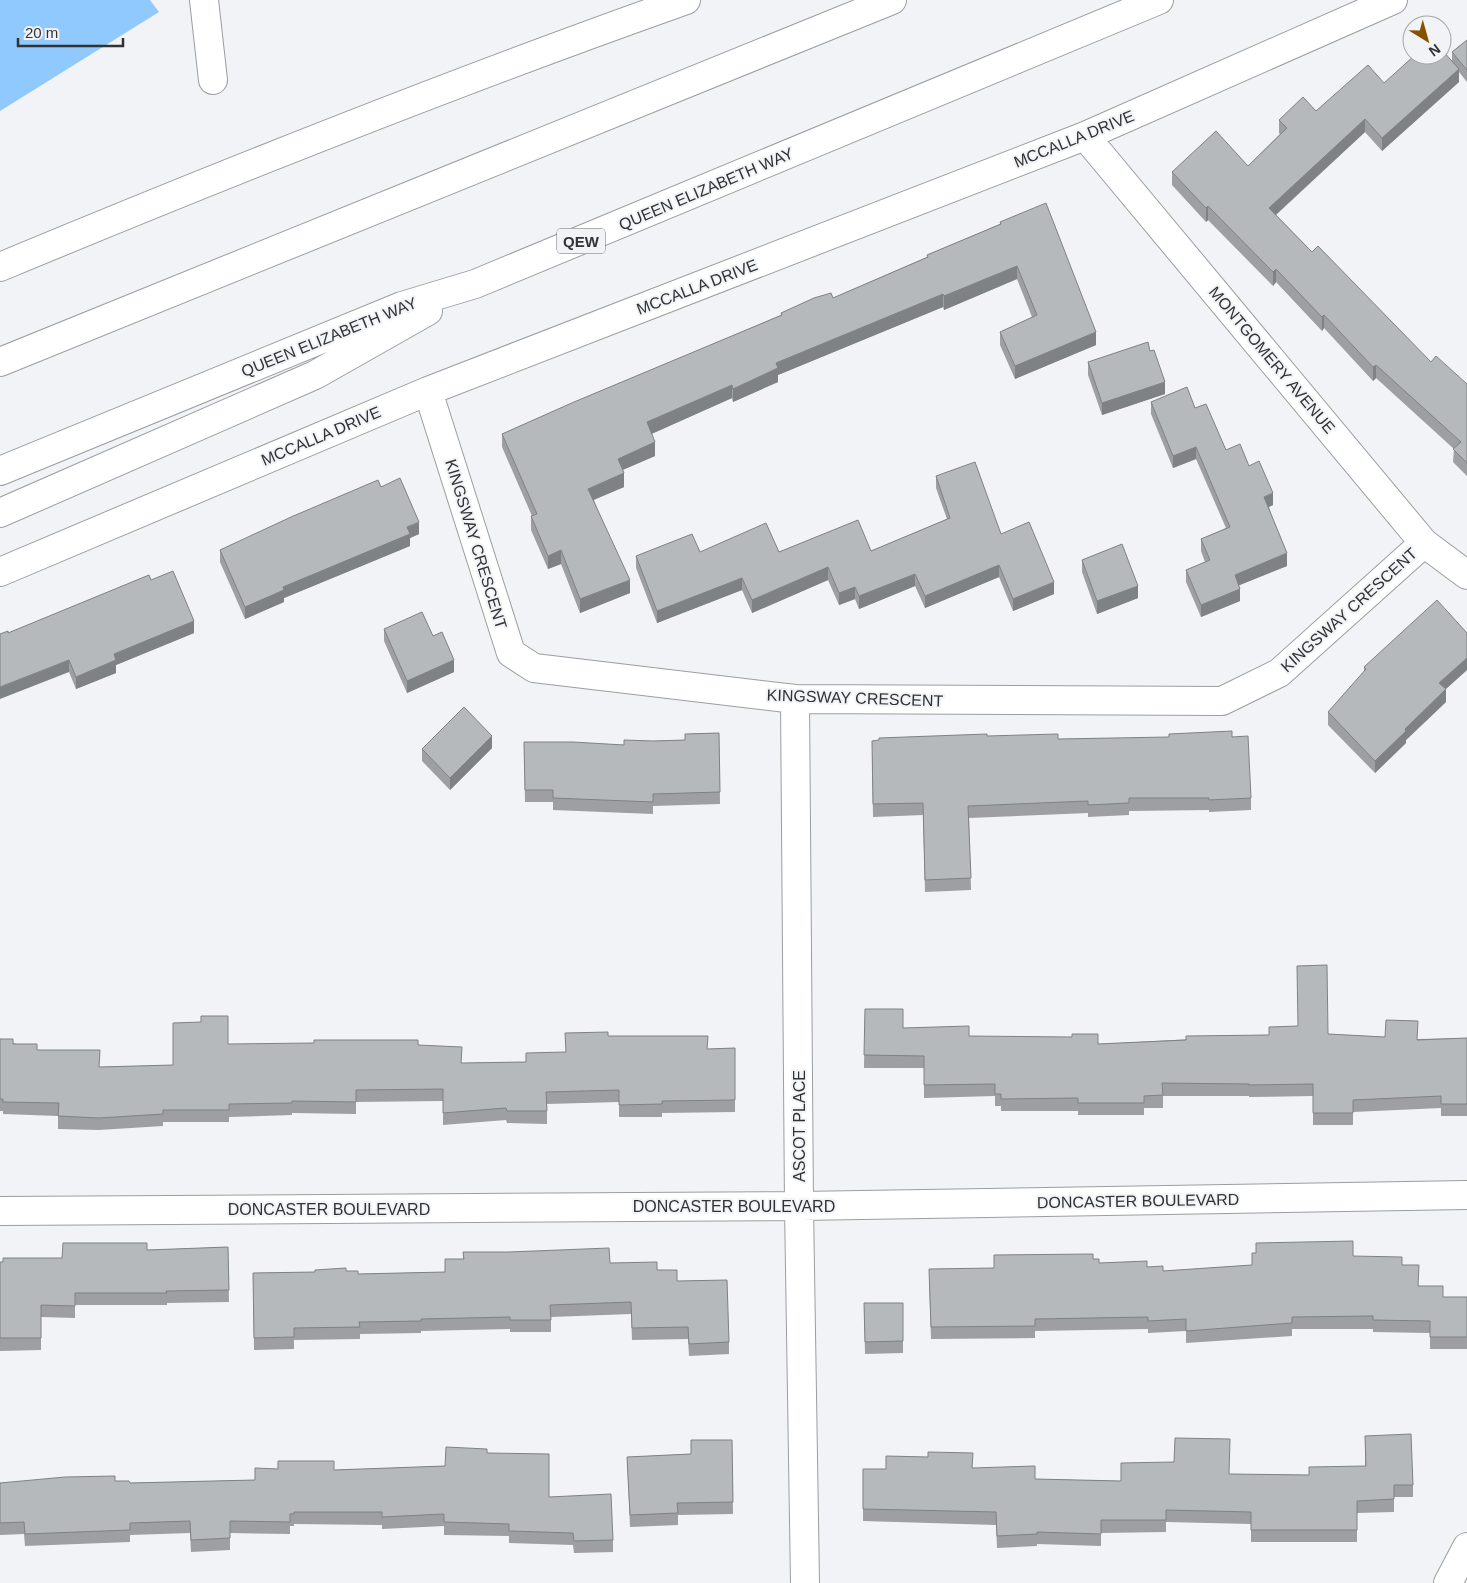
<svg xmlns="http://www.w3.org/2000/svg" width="1467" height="1583" viewBox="0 0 1467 1583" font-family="Helvetica,sans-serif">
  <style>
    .green { fill: #8fc9fe }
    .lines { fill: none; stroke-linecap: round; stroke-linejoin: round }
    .minor-casing { stroke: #9b9ea0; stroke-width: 30 }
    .secondary-casing { stroke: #9b9ea0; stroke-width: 30 }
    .motorway-casing { stroke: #9b9ea0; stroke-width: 30 }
    .minor { stroke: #fff; stroke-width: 28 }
    .secondary { stroke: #fff; stroke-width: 28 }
    .motorway { stroke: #fff; stroke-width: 28 }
    .wall { fill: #9d9fa2 }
    .shaded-wall { fill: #7f8284 }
    .building { fill: #b6b9bc; stroke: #7f8284 }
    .labels { text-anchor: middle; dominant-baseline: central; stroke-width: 4; stroke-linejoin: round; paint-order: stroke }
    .shield { fill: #f1f3f6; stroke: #6b6c6e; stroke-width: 1 }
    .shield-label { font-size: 15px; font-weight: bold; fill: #313233 }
    .street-label { font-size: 16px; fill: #313233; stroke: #f1f3f6 }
  </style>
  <rect width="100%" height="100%" fill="#f1f3f6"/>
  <path class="green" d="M0,0h150l9,12 -159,99z"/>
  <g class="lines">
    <defs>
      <path id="minor" d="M204,0l9,80
        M1085,136l339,407 43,32
        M428,391l83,262 23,15 261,31 427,2 57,-28 145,-130
        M0,572l428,-181 657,-255 308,-136
        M795,699l4,507 6,377
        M0,1211l799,-5 668,-11"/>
      <path id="secondary" d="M1448,1583l19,-36"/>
      <path id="motorway" d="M0,267c226,-94 454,-185 686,-267
        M0,362l892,-362
        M0,471l402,-165 73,-22 684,-284
        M0,513l315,-138 113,-64"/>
    </defs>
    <use href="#minor" class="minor-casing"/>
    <use href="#secondary" class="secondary-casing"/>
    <use href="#motorway" class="motorway-casing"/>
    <use href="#minor" class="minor"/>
    <use href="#secondary" class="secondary"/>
    <use href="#motorway" class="motorway"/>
  </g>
  <path class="wall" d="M1467,40v42l-8,-10v10l-77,69 -17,-19 -89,83 36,37 119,110 36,22v92l-14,-14 1,-13 -78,-71 -3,3 -49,-53 -2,3 -46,-49 -3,4 -65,-66 -2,2 -34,-37v-13l76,-6 32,-32 -1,-1v-13l37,-9 68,-28 68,-21v-10z
    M1000,222l96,123 -81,34 -15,-34v-13l32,-15 -15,-38 -73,31 -1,-3 -165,68v7l-45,20 -1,-4 -81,36 4,22 -33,14 2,17 -30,13 36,93 -50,20 -19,-49 -13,5 -17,-39v-14h1l-30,-69v-13l279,-119v-2l52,-15 94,-41v-2l73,-31z
    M1088,362l77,32 -63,21 -14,-40z
    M1151,402l44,6 31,42 23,16 24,39 -4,2 18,59 -48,19 1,16 -39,16 -15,-35v-12l19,-8 -4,-11v-12l25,-11 -30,-69 -23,9 -22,-54z
    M936,476l65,58 53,60 -41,17 -14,-34 -74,31 -10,-22 -56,23 -4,-10 -16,6 -11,-25 -76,33 -10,-23 -85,33 -21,-55v-12l64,-4 171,-1 76,-32 -11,-31z
    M381,487l38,47 -9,4v8l-126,52v4l-39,17 -25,-57v-12z
    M1082,560l56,38 -41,16 -15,-42z
    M151,580l43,53 -78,32v8l-40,16 -7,-17 -61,-39z
    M384,629l49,7 21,36 -47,21 -23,-52z
    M1467,633v37l-21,19v13l-40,38v3l-31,30 -47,-48v-13l36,-40v-5z
    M719,733l1,71 -67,2v8l-100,-4v-8h-28l-1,-60 100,3 29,-4 32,-1v-6z
    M987,736l71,3 174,-2 19,61v12l-42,2v-2l-80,1v4l-41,2v-4l-119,5 2,72 -46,2 -2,-77 -50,2 -1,-64z
    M492,748l-42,42 -28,-29v-12z
    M865,1009l38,19 66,8 129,8 171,-9 59,-1 89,5 50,-1v78h-26v-8l-88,4v13h-40v-29l-64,1v-1h-86v12h-19v7h-66v-4h-77v-5h-6v-10l-71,2v-30h-60z
    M608,1036l100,13 27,-1v64l-73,1v4h-43v-15l-72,2v20l-40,-1 -1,-3 -63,5v-24l-87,1v12l-64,-1v2l-63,2v5h-66v4l-64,4 -41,-1v-13l-55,-2v-3h-3v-72l37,11 63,17 73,-2 55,-21 190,1 44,18 64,-1 39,-10z
    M228,1247l1,55 -62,1v2h-92v13l-34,-1v33l-41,1v-89l62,-4 85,-8z
    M463,1252l147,11 47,7 20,11 52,61v12l-40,2 -1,-17 -56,1 -1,-26 -80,3v15h-41v-3l-89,2v2l-61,1v5l-66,1v9l-40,1 -1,-77 62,-1 43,2 87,-2 18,-13z
    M1353,1256l49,9 17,21 24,11h24v52h-37v-16l-57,-1v-3h-81v7l-106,7v-12l-38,2v-4l-113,2v7l-104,1 -2,-58 164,-22 6,4 48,4 16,4 89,-6z
    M864,1303l39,38v12l-38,1z
    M1365,1436l48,49v12h-19v15l-37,1v29h-106v-18l-85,-2v10l-65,1v13l-64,-2v2l-40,2 -1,-23 -133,-4v-52h23l42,-12 45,11 62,11 86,2 108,-7 80,1 56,-9z
    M732,1440l1,74 -55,1v10l-48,2 -3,-70 64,-3z
    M487,1453l62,44 64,43v12l-39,1 -1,-8 -64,-2v-7l-65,-1v-9l-62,3v-4l-88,-1v2h-4v8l-60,-1v17l-39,2 -1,-19 -60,2v7l-105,4 -1,-12 -24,1v-52l115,-2 15,2 125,-3 79,-10 111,-4z"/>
  <path class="shaded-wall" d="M1459,69v13l-77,69v-13z
    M1365,119v13l-96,89v-13z
    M1208,206v14l-2,2v-14z
    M1017,266v13l-73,31v-14z
    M1276,269v13l-3,4v-14z
    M943,294v13l-165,68v7l-45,20v-13l43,-26z
    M1324,315v13l-2,3v-14z
    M1096,332v13l-81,34v-13z
    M1376,365v13l-3,3v-14z
    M1165,382v12l-63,21v-12z
    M732,385v13l-85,38v-14z
    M655,442v14l-37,16v-13z
    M1196,447v12l-23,9v-12z
    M624,473v14l-36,15v-13z
    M1273,493v12l-9,4v-12z
    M419,522v12l-9,4v8l-126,52v4l-39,17v-12l38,-20z
    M561,550v14l-13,5v-13z
    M1287,553v13l-52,21v-12z
    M999,565v12l-74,31v-12z
    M828,567v13l-76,33v-13z
    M915,574v12l-56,23v-13z
    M742,578v12l-85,33v-12z
    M630,580v13l-50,20v-14z
    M1054,582v12l-41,17v-12z
    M1138,586v12l-41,16v-13z
    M855,587v12l-16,6v-12z
    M1240,589v12l-39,16v-12z
    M194,621v12l-78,32v8l-40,16v-12l38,-23z
    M1467,658v12l-28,25v-12z
    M69,660v12l-69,27v-12z
    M454,660v12l-47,21v-12z
    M1446,689v13l-40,38v3l-31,30v-12l30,-32z
    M492,736v12l-42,42v-12z"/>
  <path class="building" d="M1467,40v30l-15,-18z
    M1442,50l17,19 -77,69 -17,-19 -96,89 43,44 6,-6 113,116 5,-6 31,28v79l-14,-14 8,-7 -85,-77 -3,2 -49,-52 -2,2 -46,-48 -3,3 -65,-66 -2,2 -34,-36 44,-41 32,35 39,-38 -8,-8 24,-23 13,14 52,-46 16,18 31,-28h27z
    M1046,203l50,129 -81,34 -15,-34 37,-17 -20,-49 -73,30 -1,-2 -167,69 2,5 -45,21 -1,-4 -85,37 8,20 -37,17 6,14 -36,16 42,91 -50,19 -19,-49 -13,6 -17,-40 6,-2 -35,-80 72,-32 208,-87 -1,-2 33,-15 17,-5 2,5 95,-41 -1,-2 74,-31 -1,-2z
    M1148,342l2,9 4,-1 11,32 -63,21 -14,-41z
    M1187,387l8,21 11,-4 20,46 14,-6 9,22 10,-5 14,32 -9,4 23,56 -52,22 5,14 -39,16 -15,-35 24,-10 -9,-21 29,-12 -34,-80 -23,9 -22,-54z
    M975,462l26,72 28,-12 25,60 -41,17 -14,-34 -74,31 -10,-22 -56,22 -4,-9 -16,6 -11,-26 -76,33 -10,-22 -85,33 -21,-55 56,-22 8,18 66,-29 13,29 79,-32 13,31 79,-33 -14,-42z
    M400,478l19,44 -12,5 3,7 -127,53 1,3 -39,17 -25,-57 71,-33 87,-37 3,7z
    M1122,544l16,42 -41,15 -15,-41z
    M173,571l21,50 -80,33 2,6 -40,17 -7,-17 -69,27v-53l8,-3v2l141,-58 2,5z
    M1437,600l30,33v25l-28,25 7,6 -41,40 1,2 -31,30 -47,-49 38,-43 -2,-2z
    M422,612l11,24 9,-4 12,28 -47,21 -23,-52z
    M464,707l28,29 -42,42 -28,-29z
    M1232,731v6l16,-1 3,62 -42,2v-2h-80v5l-41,2v-4l-120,5 3,72 -46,2 -2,-77 -50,1 -1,-63 7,-1v-2l108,-4v2l71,-2v5l111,-2v-3z
    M719,733l1,59 -67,2v8l-100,-4v-8h-28l-1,-48h49l51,3v-5l29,1 32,-1v-6z
    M1327,965l1,69 57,3 1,-17 32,1 -1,19 50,-2v66h-26v-8l-88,4v13h-40v-29l-64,1v-1l-87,-1 1,12 -19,1v7h-66v-5l-77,1v-5h-6v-10l-71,1v-29l-60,-1 1,-46h38v19l66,-2v10l103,1v-3h26v10l88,-4v-4l83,-1v-8l29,-1 -1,-60z
    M201,1016h27v28l86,-1v-3h104v5l44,2 -1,16 65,-1v-9l40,-1 -1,-19 43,-1v4h100l-1,13 28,-1v52l-73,1v3l-43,1v-15l-73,2 1,19h-40l-1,-3 -63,5v-24l-87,1v12l-64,-1v2l-63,1v6h-66v4l-64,4 -41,-2 1,-13 -56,-1v-3h-3v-60h13v5h24v6h63l-1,17 74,-2v-42l28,-1z
    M1353,1241v15l49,1v8h17l-1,21h25v11h24v40h-37v-16l-57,-1v-4l-81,1v6l-106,8v-12l-38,2v-4l-113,2v7l-104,1 -2,-58 65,-1v-13l99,-1v5h6v4l48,-2v6l16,-1v5l89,-6v-12h4v-10z
    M63,1243h84v7l81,-3 1,43 -63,1 1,2h-92v13l-34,-1v33h-41v-76h3v-4h59z
    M609,1248l1,15 47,-1v8h20v11l50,-1 2,62 -40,2 -1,-17 -56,1 -1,-26 -81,3 1,15h-41v-3l-89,2v2l-62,1 1,5 -66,1v9l-40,1 -1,-65 62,-1v-2l31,-2v3h12v3l87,-2v-13h19l-1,-7h46z
    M864,1303h39v38l-38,1z
    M1411,1434l2,51h-19v14l-37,2v29h-106v-18l-85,-2v10h-65v14l-64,-2v2l-40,2 -1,-24 -133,-3v-40h23v-13l42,1v-5l45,1 -1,15 63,-2v13l86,2v-18l53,-1 1,-24 55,1 -1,35 80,1v-8l57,-1 -1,-30z
    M691,1440h41l1,62 -56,1 1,10 -48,2 -3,-58 64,-3z
    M446,1447l41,2v4l62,1v43l62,-3 2,46 -39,1 -1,-8 -64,-2v-7l-65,-2v-8l-62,3v-5h-88v2h-4v8l-60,-1v17l-39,2 -1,-19 -60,2v7l-105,4 -1,-12 -24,1v-40l65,-6 50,-1v5h14l1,2 125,-3v-12l23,1v-8h56v9l111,-4z"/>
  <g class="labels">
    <rect class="shield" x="557" y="228.5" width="48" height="25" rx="4"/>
    <g class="shield-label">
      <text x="581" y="241">QEW</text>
    </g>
    <g class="street-label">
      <text transform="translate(1074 139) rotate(-22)">MCCALLA DRIVE</text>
      <text transform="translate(706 189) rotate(-23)">QUEEN ELIZABETH WAY</text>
      <text transform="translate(697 287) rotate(-21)">MCCALLA DRIVE</text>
      <text transform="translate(329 337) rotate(-22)">QUEEN ELIZABETH WAY</text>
      <text transform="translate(1272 360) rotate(50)">MONTGOMERY AVENUE</text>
      <text transform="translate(321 436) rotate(-23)">MCCALLA DRIVE</text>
      <text transform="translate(476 544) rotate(73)">KINGSWAY CRESCENT</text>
      <text transform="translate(1349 610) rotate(-42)">KINGSWAY CRESCENT</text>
      <text transform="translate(855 698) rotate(2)">KINGSWAY CRESCENT</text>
      <text transform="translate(799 1126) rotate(-90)">ASCOT PLACE</text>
      <text transform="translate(1138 1201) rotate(-1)">DONCASTER BOULEVARD</text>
      <text x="734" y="1206">DONCASTER BOULEVARD</text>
      <text x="329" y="1209">DONCASTER BOULEVARD</text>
    </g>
  </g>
  <g transform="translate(1427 40) rotate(143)"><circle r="24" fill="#f1f3f6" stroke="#a4a6a8"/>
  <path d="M0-4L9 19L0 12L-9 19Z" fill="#875100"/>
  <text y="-8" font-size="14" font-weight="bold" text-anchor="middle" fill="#313233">N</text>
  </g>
  <path d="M18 38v8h105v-8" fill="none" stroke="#313233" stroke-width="2.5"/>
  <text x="25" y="38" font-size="15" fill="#313233" stroke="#f1f3f6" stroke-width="4" paint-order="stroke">20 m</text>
</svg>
